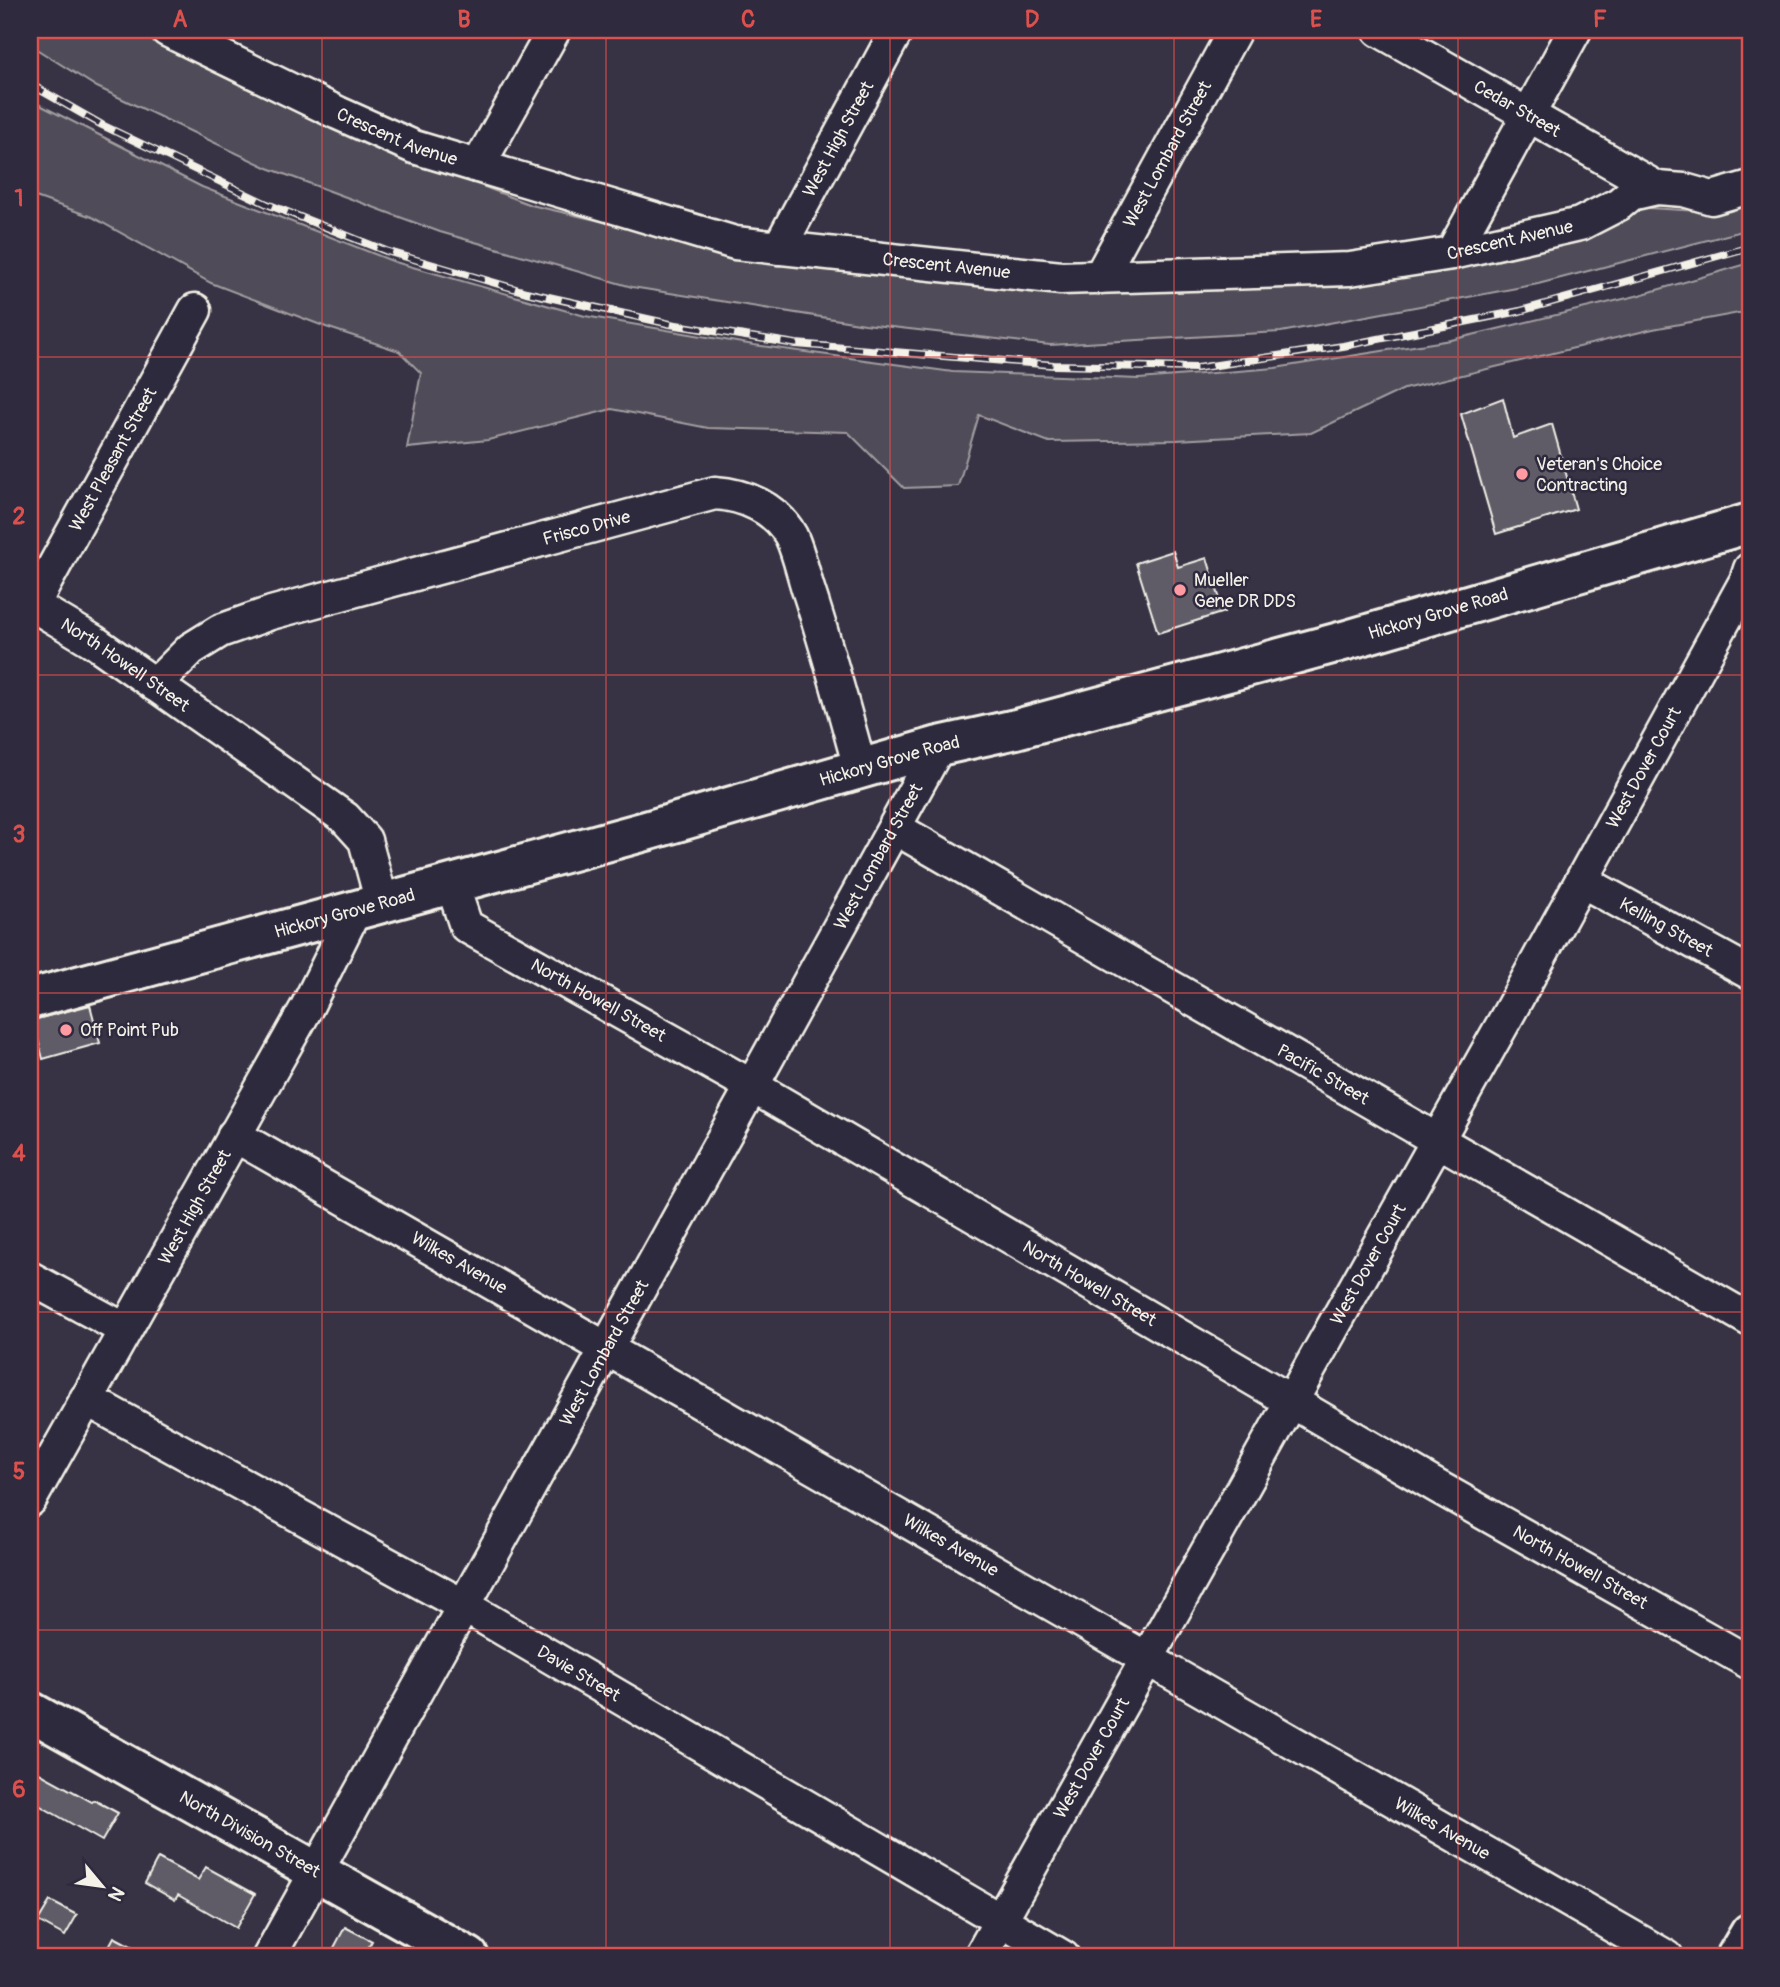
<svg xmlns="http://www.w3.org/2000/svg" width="1780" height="1987" viewBox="0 0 1780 1987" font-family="Pangolin,sans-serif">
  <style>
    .green { fill: #504b59; stroke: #a29ea0; stroke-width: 2 }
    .building { fill: #5f5c67; stroke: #f4f1e8; stroke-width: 2 }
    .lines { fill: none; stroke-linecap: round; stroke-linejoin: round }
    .minor-casing { stroke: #f4f1e8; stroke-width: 37 }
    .major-casing { stroke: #f4f1e8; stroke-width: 44 }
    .minor { stroke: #2f2a3d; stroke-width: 32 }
    .major { stroke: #2f2a3d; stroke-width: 38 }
    .rail-casing { stroke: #f4f1e8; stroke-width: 8 }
    .rail { stroke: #2f2a3d; stroke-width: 5; stroke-dasharray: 16; stroke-linecap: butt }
    .grid { fill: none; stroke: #dc504e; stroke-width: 2; stroke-opacity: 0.55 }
    .poi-dot { fill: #ff9aa2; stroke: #2f2a3d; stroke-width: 2.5 }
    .labels { text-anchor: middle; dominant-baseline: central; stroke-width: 5; stroke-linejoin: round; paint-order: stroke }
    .street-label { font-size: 18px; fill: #f4f1e8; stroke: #2f2a3d }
    .poi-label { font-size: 18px; fill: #f4f1e8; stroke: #2f2a3d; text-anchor: start }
    .neatline { fill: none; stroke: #dc504e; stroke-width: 2.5 }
    .grid-label { font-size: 23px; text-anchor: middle; font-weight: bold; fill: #dc504e }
  </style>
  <rect width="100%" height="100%" fill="#373244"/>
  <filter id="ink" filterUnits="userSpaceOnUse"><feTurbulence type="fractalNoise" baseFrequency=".0143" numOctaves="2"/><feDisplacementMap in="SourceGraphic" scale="14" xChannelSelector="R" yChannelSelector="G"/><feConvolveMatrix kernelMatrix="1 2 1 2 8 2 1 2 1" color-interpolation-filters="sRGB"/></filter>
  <g filter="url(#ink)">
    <path class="green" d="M30,30h106l71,38 203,90 121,47 195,45 572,32 334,-75 84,5 34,-15v32l-212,55 -257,48 -231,13 -185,-21 -233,-37 -192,-55 -172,-64 -171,-81 -67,-42z
      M30,100l172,87 193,75 190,54 169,29 199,27 186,7 136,-11 176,-28 185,-44 114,-33v48l-97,18 -249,60 -93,44 -135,7 -127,2 -70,-27 -21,71 -54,2 -56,-56 -140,-4 -96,-19 -124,31 -81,8 14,-75 -22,-22 -73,-24 -115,-44 -119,-66 -62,-22z"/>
    <path class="building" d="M1503,398l10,40 39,-14 24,85 -80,25 -35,-120z
      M1173,551l5,16 29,-9 17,54 -66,21 -22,-70z
      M90,1005l10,38 -57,16 -10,-39z
      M30,1768l62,34 2,-2 24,13 -16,28 -72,-41z
      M158,1858l40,22 8,-13 49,27 -19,34 -58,-33 -3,5 -30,-17z
      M50,1901l27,14 -12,21 -27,-15z
      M345,1927l27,14 -9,16h-34z
      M114,1937l38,20h-49z"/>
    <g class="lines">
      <defs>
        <g id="minor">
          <path id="s1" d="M167,30l171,83 76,34 321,96 326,35 289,-9 102,-16 128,-29 39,-20 12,-10 26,-6 27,2 28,8 38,-11"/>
          <path id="s2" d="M1379,30l278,158"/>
          <path d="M478,166l76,-136"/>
          <path id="s3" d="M779,248l118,-218"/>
          <path d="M1452,253l123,-223"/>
          <path id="s4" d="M1100,277l135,-247"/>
          <path id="s5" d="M33,605l60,36 252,177 20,22 17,63"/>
          <path id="s6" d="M30,610l165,-300"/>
          <path id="s7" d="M155,685l36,-36 29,-18 51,-18 444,-120c30,2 61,15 76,43 8,17 12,38 18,56 19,58 35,117 51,176"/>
          <path id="s8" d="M895,828l855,492"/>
          <path id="s9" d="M1582,881l168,92"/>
          <path id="s10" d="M452,884l14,42 286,160 686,401 312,176"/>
          <path id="s11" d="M234,1135c479,270 954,549 1433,822"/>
          <path d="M30,1278l94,51"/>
          <path id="s12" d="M86,1399l378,207 599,351"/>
          <path id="s13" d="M30,1500l277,-493 48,-97"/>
          <path id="s14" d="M269,1957l483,-871 187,-340"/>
          <path id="s15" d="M980,1957l530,-946 236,-430 4,-12"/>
        </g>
        <g id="major">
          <path id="s16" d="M30,999l616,-168 293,-85 77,-17 331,-89 403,-117"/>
          <path id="s17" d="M30,1711l439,246"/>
          <path d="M1736,1957l14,-24"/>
        </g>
      </defs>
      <use href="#minor" class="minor-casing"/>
      <use href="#major" class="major-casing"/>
      <use href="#minor" class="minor"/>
      <use href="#major" class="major"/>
      <defs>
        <path id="rail" d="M30,84l72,41 165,79 119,47 140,41 144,32 126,20 258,21 143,3 146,-22 177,-35 230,-64"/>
      </defs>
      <use href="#rail" class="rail-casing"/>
      <use href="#rail" class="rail"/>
    </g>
  </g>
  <path class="grid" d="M322,30v1927M606,30v1927M890,30v1927M1174,30v1927M1458,30v1927M30,357h1720M30,675h1720M30,993h1720M30,1312h1720M30,1630h1720"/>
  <g class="poi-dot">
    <circle cx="1522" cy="474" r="7"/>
    <circle cx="1180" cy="590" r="7"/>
    <circle cx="66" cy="1030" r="7"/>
  </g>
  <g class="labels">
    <g class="street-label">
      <text stroke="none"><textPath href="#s2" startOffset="159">Cedar Street</textPath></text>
      <text stroke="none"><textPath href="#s1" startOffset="254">Crescent Avenue</textPath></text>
      <text stroke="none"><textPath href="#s3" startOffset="124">West High Street</textPath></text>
      <text stroke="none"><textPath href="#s4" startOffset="140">West Lombard Street</textPath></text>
      <text stroke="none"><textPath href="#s1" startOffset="1388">Crescent Avenue</textPath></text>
      <text stroke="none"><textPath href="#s1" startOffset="821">Crescent Avenue</textPath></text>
      <text stroke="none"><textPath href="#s6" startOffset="172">West Pleasant Street</textPath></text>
      <text stroke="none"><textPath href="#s7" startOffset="466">Frisco Drive</textPath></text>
      <text stroke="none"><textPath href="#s16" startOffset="1460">Hickory Grove Road</textPath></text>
      <text stroke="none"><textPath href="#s5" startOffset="110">North Howell Street</textPath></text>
      <text stroke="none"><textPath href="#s16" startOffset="892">Hickory Grove Road</textPath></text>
      <text stroke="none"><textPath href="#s15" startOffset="1362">West Dover Court</textPath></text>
      <text stroke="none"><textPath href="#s14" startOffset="1258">West Lombard Street</textPath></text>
      <text stroke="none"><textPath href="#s16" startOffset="326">Hickory Grove Road</textPath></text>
      <text stroke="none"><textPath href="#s9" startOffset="96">Kelling Street</textPath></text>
      <text stroke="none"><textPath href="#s10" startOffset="196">North Howell Street</textPath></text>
      <text stroke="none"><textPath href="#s8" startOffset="494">Pacific Street</textPath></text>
      <text stroke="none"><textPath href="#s13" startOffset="336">West High Street</textPath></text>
      <text stroke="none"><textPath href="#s11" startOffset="259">Wilkes Avenue</textPath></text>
      <text stroke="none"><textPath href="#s15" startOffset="794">West Dover Court</textPath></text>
      <text stroke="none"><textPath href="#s10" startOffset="763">North Howell Street</textPath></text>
      <text stroke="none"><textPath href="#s14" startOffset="691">West Lombard Street</textPath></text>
      <text stroke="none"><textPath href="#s11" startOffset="826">Wilkes Avenue</textPath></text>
      <text stroke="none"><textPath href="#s10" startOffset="1330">North Howell Street</textPath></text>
      <text stroke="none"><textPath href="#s12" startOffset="564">Davie Street</textPath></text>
      <text stroke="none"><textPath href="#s15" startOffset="228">West Dover Court</textPath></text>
      <text stroke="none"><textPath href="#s11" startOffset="1393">Wilkes Avenue</textPath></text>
      <text stroke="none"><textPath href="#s17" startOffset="252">North Division Street</textPath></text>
    </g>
    <g class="poi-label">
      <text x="1536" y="464">Veteran's Choice<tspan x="1536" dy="21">Contracting</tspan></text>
      <text x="1194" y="580">Mueller<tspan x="1194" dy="21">Gene DR DDS</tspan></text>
      <text x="80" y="1030">Off Point Pub</text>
    </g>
  </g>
  <rect width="1780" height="1987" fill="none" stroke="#2f2a3d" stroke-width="77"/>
  <g transform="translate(102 1886) rotate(119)" stroke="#2f2a3d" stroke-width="5" paint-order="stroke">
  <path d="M0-5L12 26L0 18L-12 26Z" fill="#f4f1e8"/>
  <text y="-10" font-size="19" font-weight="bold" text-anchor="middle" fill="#f4f1e8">N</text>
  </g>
  <rect x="38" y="38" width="1704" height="1910" class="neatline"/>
  <g class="grid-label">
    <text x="180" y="27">A</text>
    <text x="464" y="27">B</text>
    <text x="748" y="27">C</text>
    <text x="1032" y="27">D</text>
    <text x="1316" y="27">E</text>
    <text x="1600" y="27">F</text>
    <text x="19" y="206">1</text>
    <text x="19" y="524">2</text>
    <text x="19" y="842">3</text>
    <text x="19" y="1161">4</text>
    <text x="19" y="1479">5</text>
    <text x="19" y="1797">6</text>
  </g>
</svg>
